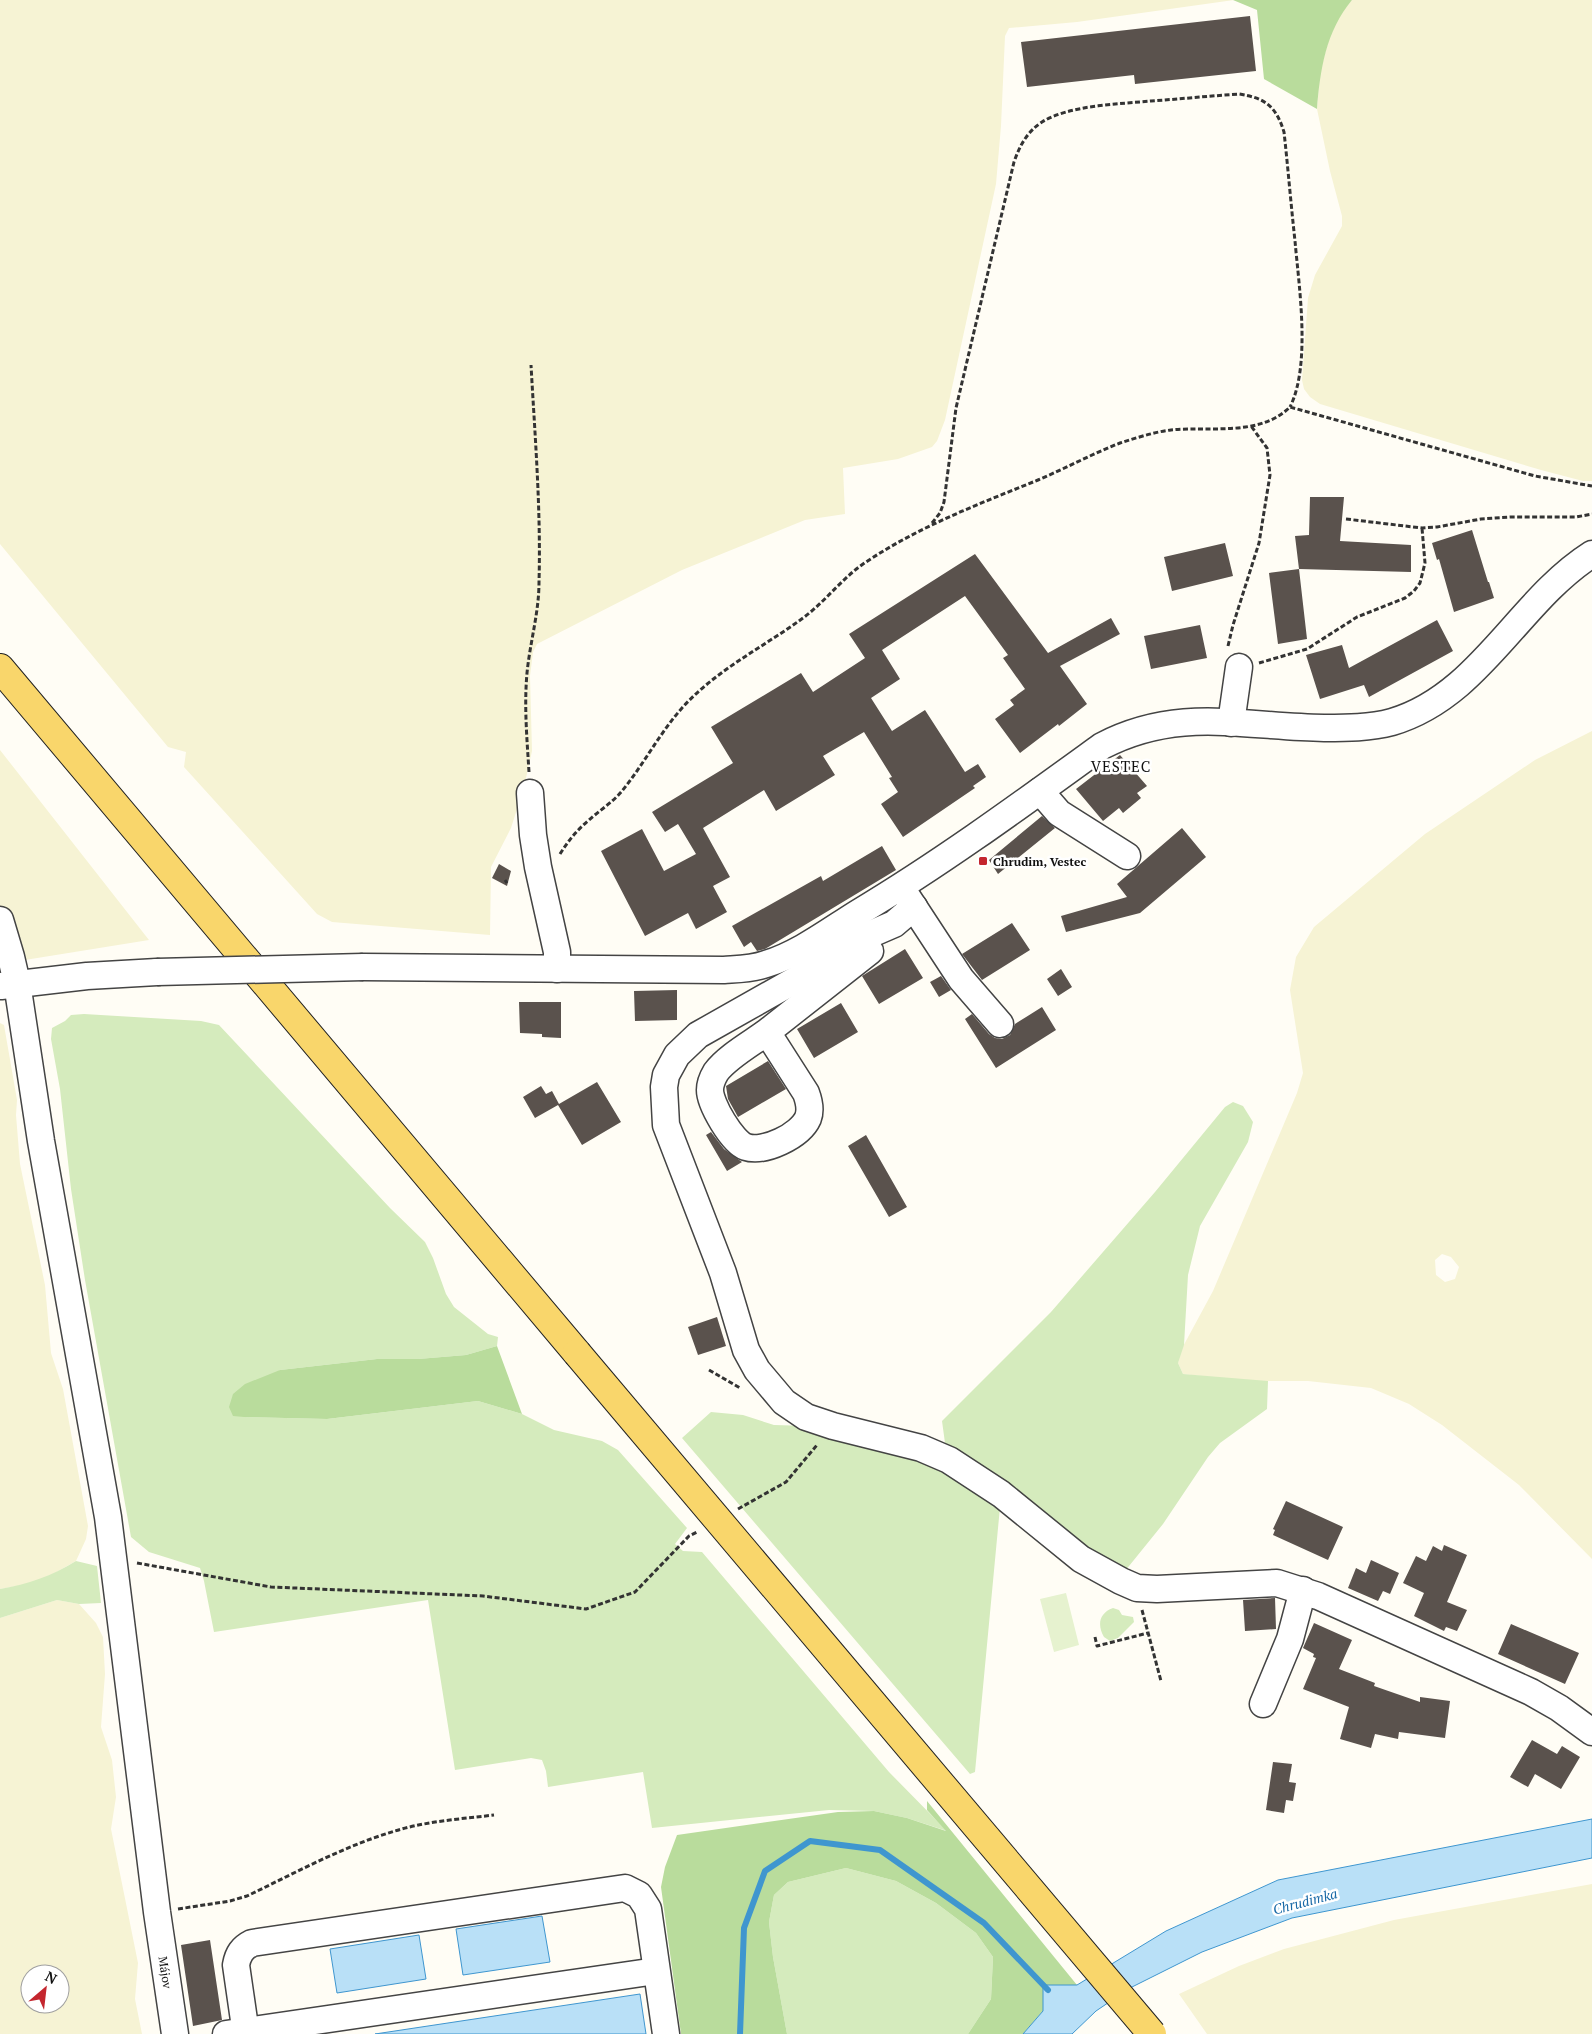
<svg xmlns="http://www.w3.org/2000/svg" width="1592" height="2034" viewBox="0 0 1592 2034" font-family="'PT Serif',serif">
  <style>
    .farmland { fill: #f6f3d4; fill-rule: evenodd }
    .green { fill: #d5ebbd }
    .forest { fill: #b9dc9c }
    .pitch { fill: #e6f2cf }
    .water { fill: #b9e0f7; stroke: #3f96cf }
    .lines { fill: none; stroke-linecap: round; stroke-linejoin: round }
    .stream { stroke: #3f96cf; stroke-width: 6 }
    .building { fill: #5a524d }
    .minor-casing { stroke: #444; stroke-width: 29 }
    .major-casing { stroke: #222; stroke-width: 30 }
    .path { stroke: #333; stroke-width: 3; stroke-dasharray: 5 2.5; stroke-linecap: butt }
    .minor { stroke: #fff; stroke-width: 26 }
    .major { stroke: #f9d66b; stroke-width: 28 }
    .minor-bridge-casing { stroke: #444; stroke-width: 29; stroke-linecap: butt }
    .major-bridge-casing { stroke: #222; stroke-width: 30; stroke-linecap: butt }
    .minor-bridge { stroke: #fff; stroke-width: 26 }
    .major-bridge { stroke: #f9d66b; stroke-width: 28 }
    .poi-dot { fill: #c4262e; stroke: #fff; stroke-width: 2 }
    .labels { text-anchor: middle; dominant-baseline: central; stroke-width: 5; stroke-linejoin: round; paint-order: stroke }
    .poi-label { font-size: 12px; font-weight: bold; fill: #111; stroke: #fff; text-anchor: start }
    .street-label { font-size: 12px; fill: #111; stroke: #fff }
    .water-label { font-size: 14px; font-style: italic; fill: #1768a6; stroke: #fff }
    .quarter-label { font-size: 15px; letter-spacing: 1px; fill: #111; stroke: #fff }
  </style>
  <rect width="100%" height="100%" fill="#fffdf5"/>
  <path class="farmland" d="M0,0h1234l-157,22 -68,6 -4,8 -4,90 -5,58 -51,236 -8,21 -5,6 -34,12 -55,9 2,46 -40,6 -123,50 -145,74 -4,8 -3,24 2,75 -8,36 -13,41 -20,39 -1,68 -158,-13 -15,-8 -133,-147 2,-15 -18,-5 -168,-203z
    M1352,0h240v481h-9l-42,-11 -221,-66 -10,-7 -6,-8 -2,-9 6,-82 7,-23 27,-49v-10l-12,-45 -13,-62 3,-37 9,-33 11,-25z
    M1592,731v828l-73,-74 -77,-60 -33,-21 -38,-16 -63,-7h-61l-64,-7 -5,-11 2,-11 33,-61 84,-198 6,-20 -13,-83 6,-33 18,-30 111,-93 110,-74zM1442,1254l9,3 8,10 -4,12 -10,3 -9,-7 -1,-15z
    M0,750l149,190 -149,24z
    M0,1023l4,2 13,75 -1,15 4,49 25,121 6,68 12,36 25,137 -2,13 -10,22 -25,14 -22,9 -29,5z
    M57,1600l22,4 17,19 7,14 2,37 -4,53 11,33 4,37 -5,32 27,134 -3,36 7,35h-142v-416zM30,1974h30v30h-30z
    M1592,1884v150h-385l-28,-40 60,-28 45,-17 110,-29z"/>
  <path class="green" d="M84,1014l117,7 18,4 171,183 35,34 8,16 13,36 8,13 34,27 10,3 -1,9 -31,9 -48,4h-41l-97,11 -36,47 83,2 151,-18 44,13 32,16 48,11 16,9 69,78 -12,16 8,7 19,1 187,220 58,59 -40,-13 -33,-7 -45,-1 -177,18 -9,-56 -95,15 -2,-16 -4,-11 -11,-2 -76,12 -27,-170 -214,32 -10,-51 -4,-13 -51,-16 -18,-15 -46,-257 -14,-91 -11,-100 -9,-50 1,-11 13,-7 6,-6z
    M1233,1102l10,4 10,16 -5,20 -48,84 -12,49 -4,70 -6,18 5,11 85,7 -1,28 -47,34 -12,14 -45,67 -38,47 -12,-4 -159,-116 -9,-8 -3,-22 109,-109 104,-120 70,-85z
    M711,1412l32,3 31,10 36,1 115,34 75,47 -25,265 -5,2 -288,-336z
    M76,1561l21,5 4,37 -22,1 -22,-4 -57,18v-29c28,-5 52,-13 76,-28z
    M1113,1608l6,2 3,5 11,2 1,5 -16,16 -8,3 -6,-4c-7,-12 -5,-24 9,-29z
    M846,1868l50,13 40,22 40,30 17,24 -2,42 -23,35h-181l-14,-77 -4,-35 5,-27 14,-13z"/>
  <path class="forest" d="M1233,0h119c-26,31 -32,70 -35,109l-53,-30 -7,-69z
    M497,1346l25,68 -44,-13 -151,18 -83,-2 -11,-1 -4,-9 4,-13 12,-10 35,-14 97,-11h41l48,-4z
    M927,1801l150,184h-34v26l-20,23h-55l23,-35 2,-42 -17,-24 -40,-30 -40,-22 -50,-13 -58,14 -14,13 -5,27 4,35 14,77h-106l-20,-147 4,-20 12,-32 161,-23 36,-1 33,7 39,13 -19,-21z"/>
  <path class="pitch" d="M1066,1593l13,52 -25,7 -14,-53z"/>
  <path class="water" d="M1592,1819v39l-300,60 -90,34 -72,36 -34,23 -24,23h-49l20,-23v-26h34l89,-54 112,-51z
    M542,1916l8,46 -87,13 -7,-46z
    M419,1935l7,44 -89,14 -7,-44z
    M640,1994l6,40h-271z"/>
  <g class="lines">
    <path class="stream" d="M740,2034l4,-106 21,-57 45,-30 70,9 104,73 64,67"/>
  </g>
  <path class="building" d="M1250,16l6,55 -121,13 -1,-9 -107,12 -6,-45z
    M1310,497h34l-4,44 71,4v27l-112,-3 -4,-33 14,-1z
    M1472,530l16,52h1l5,16 -40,14 -15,-53 -2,1 -5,-17z
    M1225,543l8,33 -61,15 -8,-34z
    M975,554l73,99 63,-35 9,16 -60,32 27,38 -28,22 -1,-2 -38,29 -25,-34 19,-14 -4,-5 15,-11 -22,-31 5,-3 -43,-59 -83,54 18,29 -29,19 21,33 33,-21 40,62 13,-8 8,13 -13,9 2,2 -72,49 -22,-33 17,-12 -9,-14 3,-1 -28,-45 -41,24 12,19 -59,36 -12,-21 -61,38 27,49 -17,9 14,26 -31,17 -8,-16 -43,23 -44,-85 41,-22 22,42 32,-17 -18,-30 -13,8 -13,-20 81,-49 -22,-36 90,-54 12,19 52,-34 -16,-24z
    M1299,569l8,70 -29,5 -9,-71z
    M1437,620l16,31 -84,46 -5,-12 -44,14 -14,-44 36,-10 7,23z
    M1200,625l7,33 -56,11 -7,-33z
    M1120,755l27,31 -10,7 4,5 -18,15 -4,-5 -16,13 -27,-32z
    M1042,816l13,12 -57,46 -9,-14z
    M1182,828l24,29 -66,56 -74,19 -5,-16 66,-19 -10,-13z
    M882,846l14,24 -131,79 -8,2 -6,-9 -7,5 -12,-21 89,-50 2,5z
    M499,864l12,7 -4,15 -15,-8z
    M1012,923l18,27 -48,30 -20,-26z
    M905,949l18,29 -44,26 -17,-28z
    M1061,969l11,18 -14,9 -11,-17z
    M941,976l10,14 -12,7 -9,-15z
    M677,990v30l-42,1 -1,-30z
    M519,1002h42v36l-19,-1v-3l-22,-1z
    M841,1003l17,29 -44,26 -17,-29z
    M1042,1007l14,23 -60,38 -31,-49 7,-5 17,20 6,4 7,1 8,-4 5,-11z
    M768,1061l18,28 -48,28 -10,-18 -2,-13z
    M597,1082l24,40 -39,23 -24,-40 -23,13 -12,-21 18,-11 5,8 6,-3 7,13z
    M711,1132l13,17 18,13 -15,9 -21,-36z
    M866,1135l41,72 -18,10 -41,-71z
    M717,1317l9,29 -28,9 -10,-28z
    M1286,1501l57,26 -15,33 -55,-25 2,-5 -2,-1z
    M1444,1545l23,10 -20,47 20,8 -10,21 -11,-4 -2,4 -30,-15 10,-23 -21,-10 13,-27 10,5 7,-15 9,5z
    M1371,1560l28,13 -9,21 -7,-3 -5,10 -30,-13 8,-20 10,5z
    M1275,1598l1,31 -31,2 -2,-31z
    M1314,1623l38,17 -13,29 36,14 -1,3 46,16v-5l30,4 -5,37 -46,-6 -1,7 -23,-5 -4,14 -31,-9 9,-32 -46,-18 13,-31 -3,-1 1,-3 -11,-6z
    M1511,1624l68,29 -14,31 -67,-30z
    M1532,1740l25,14 5,-8 18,11 -19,32 -26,-15 -7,13 -18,-10z
    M1273,1762l19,2 -3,18 7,1 -3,18 -7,-1 -2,13 -18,-3z
    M210,1940l12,80 -29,6 -12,-81z"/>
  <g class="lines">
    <defs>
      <g id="minor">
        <path d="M1231,723l8,-56"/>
        <path d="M1040,791l19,22 68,43"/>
        <path d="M530,793l3,42 5,32 19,85v17"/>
        <path d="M904,892l57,87 39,45"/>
        <path d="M914,907l-20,17 -30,13 -58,37 -108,61 -21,20 -11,20 -2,12 2,38 57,148 23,77 11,20 27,32 22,15 27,9 88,22 28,12 52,34 80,65 40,22 16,7 20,1 120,-6 41,13 213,96 28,16 33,24"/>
        <path id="s1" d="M0,920l11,37 6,26 24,158 67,376 49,395 18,122"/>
        <path d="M363,967l361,3c14,-1 28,-1 42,-6 33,-10 63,-33 92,-51 85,-51 164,-109 244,-167 77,-40 141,-19 222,-18 22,0 46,0 68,-6 88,-26 126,-121 200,-168"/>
        <path d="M1,986l86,-10 70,-4"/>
        <path d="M767,1032c-15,11 -40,25 -51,40 -3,5 -6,12 -6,18 0,14 22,52 36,57 18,6 54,-11 62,-29 3,-8 1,-17 -2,-25l-39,-61 103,-81"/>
        <path d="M1263,1704l27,-65 13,-49"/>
        <path d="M226,2034l430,-63"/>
        <path d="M246,2034l-10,-69c2,-11 6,-17 16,-22l373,-55 14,7 9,14 18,125"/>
      </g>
      <path id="major" d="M0,668l577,685"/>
    </defs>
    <use href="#minor" class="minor-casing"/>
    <use href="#major" class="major-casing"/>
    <path class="path" d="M1346,519l76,9 15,-1 44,-8 30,-2h65l16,-3
      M932,523l8,-10 4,-11 12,-94 58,-246c6,-17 13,-30 28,-40 27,-17 78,-18 109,-21 29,-2 58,-5 88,-7 26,4 37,12 45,38 4,36 7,73 11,109 4,46 16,124 -5,166
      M1228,646l5,-21 26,-82 11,-68 -3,-27 -16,-22
      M1259,663l48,-14 50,-32 48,-19 9,-7 6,-8 5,-20 -3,-35
      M529,772c-2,-33 -5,-66 -2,-99 3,-31 12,-60 12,-91 2,-72 -4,-145 -8,-217
      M560,854c8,-13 17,-24 29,-34 11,-10 24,-18 33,-29 22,-27 37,-57 60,-83 34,-38 80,-60 121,-90 23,-17 39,-40 63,-56 54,-36 113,-58 172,-82 28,-12 54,-26 82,-37 16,-5 34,-11 51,-13 40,-4 88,7 119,-23l245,69 57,10
      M505,880l2,3
      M709,1370l31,18
      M738,1509l48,-27 31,-37
      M137,1563l134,24 212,9 103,13 49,-17 54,-56 8,-4
      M1142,1610l19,71
      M1095,1637l2,9 51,-13
      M178,1909l52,-8 17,-5c48,-23 97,-50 148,-65 32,-10 66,-12 99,-16"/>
    <use href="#minor" class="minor"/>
    <use href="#major" class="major"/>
    <defs>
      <path id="minor-bridge" d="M157,972l206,-5"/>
      <path id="major-bridge" d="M577,1353l575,681"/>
    </defs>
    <use href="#minor-bridge" class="minor-bridge-casing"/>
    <use href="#major-bridge" class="major-bridge-casing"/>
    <use href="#minor-bridge" class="minor-bridge"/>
    <use href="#major-bridge" class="major-bridge"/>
  </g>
  <rect class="poi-dot" x="978" y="856" width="10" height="10" rx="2.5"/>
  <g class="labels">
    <g class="poi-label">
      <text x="993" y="861">Chrudim, Vestec</text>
    </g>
    <g class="street-label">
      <text stroke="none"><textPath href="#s1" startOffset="1066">Májov</textPath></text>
    </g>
    <g class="water-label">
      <text transform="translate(1305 1901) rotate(-15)">Chrudimka</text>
    </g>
    <g class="quarter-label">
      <text x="1121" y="766">VESTEC</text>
    </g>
  </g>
  <g transform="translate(45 1989) rotate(28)"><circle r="24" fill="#ffffff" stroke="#a0a0a0"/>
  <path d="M0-4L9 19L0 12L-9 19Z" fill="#c4262e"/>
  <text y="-8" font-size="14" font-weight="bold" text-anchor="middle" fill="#111111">N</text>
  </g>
</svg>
